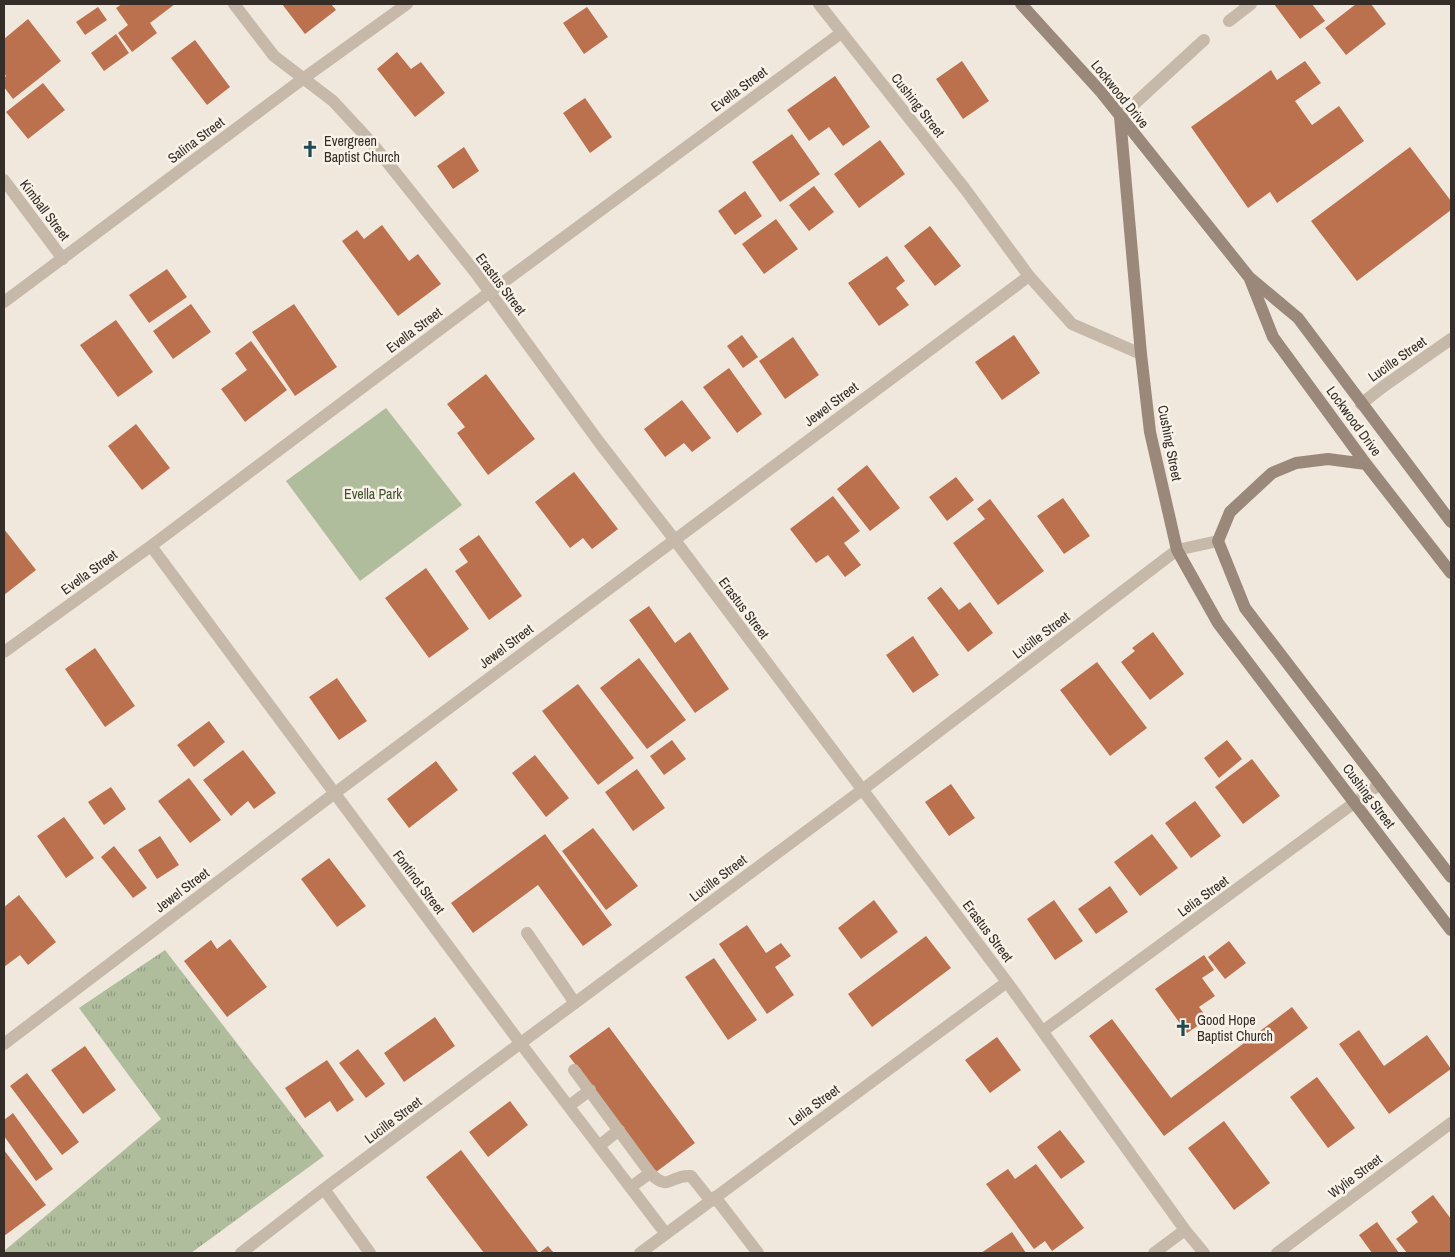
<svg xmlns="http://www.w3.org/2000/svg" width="1455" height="1257" font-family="'Archivo Narrow',sans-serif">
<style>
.grass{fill:url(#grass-tufts)}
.park{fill:#b0bd9d}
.building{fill:#bc714e}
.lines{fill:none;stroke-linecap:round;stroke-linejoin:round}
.service{stroke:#c7b9a9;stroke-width:12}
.minor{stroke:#c7b9a9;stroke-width:12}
.secondary{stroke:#9a897a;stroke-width:12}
.labels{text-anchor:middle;stroke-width:5;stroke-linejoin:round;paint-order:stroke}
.street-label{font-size:14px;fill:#342d28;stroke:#f8f2e8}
.poi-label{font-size:14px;fill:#342d28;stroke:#f8f2e8;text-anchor:start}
.park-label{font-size:14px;fill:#41512e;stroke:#f8f2e8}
</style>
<defs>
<pattern id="grass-tufts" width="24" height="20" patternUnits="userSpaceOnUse" patternTransform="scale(1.25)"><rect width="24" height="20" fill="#b0bd9d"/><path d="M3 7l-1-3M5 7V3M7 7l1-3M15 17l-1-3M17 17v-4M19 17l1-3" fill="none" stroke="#909a80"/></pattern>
</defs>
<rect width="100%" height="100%" fill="#f0e8dc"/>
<!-- grass -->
<path class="grass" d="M165 950 324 1156 191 1253H4V1251L161 1119 79 1008Z"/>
<!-- park -->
<path class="park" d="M386 408 462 505 360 581 286 481Z"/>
<!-- building -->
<path class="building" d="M122 4H175L150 23 157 33 132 52 118 33 128 25 116 8Z
M282 4H331L336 10 305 34Z
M1274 4H1312L1325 21 1300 39Z
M1356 4H1371L1386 24 1346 55 1325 28Z
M98 7 107 20 85 35 76 22Z
M587 7 608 37 584 54 563 23Z
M28 19 61 61 13 99 4 87V78L6 76 4 73V39Z
M116 34 129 53 104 71 91 53Z
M195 40 230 87 207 105 171 58Z
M397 52 411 69 421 62 445 93 415 117 377 69Z
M962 61 989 101 963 119 936 79Z
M1305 61 1321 83 1295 101 1312 125 1339 106 1364 141 1277 203 1270 192 1248 208 1191 127 1271 70 1277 80Z
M835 76 870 127 843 146 829 127 809 141 787 110Z
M43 83 65 110 28 139 6 112Z
M585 98 612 137 590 153 563 113Z
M792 134 820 174 780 202 752 162Z
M880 140 905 174 859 208 834 174Z
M464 147 479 171 453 189 437 166Z
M1410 147 1451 201V210L1357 281 1311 221Z
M814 186 834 212 809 231 789 205Z
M745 191 762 216 735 235 718 211Z
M776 219 798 249 764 274 742 244Z
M382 225 409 261 418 254 441 284 398 316 342 241 357 230 364 239Z
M930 226 961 266 935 286 904 246Z
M887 256 905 281 896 288 909 305 879 326 848 283Z
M167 269 187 297 149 323 129 295Z
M191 304 211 332 173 359 153 331Z
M294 304 337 367 295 396 252 332Z
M116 320 153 372 118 397 80 345Z
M742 335 758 357 743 368 727 346Z
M1014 335 1040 373 1002 400 975 362Z
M793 337 819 375 785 399 759 361Z
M251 341 287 390 245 422 221 389 247 370 235 353Z
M729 368 762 414 737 433 703 387Z
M486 374 535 439 488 475 457 433 465 427 447 404Z
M682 400 711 438 692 452 684 443 665 457 644 429Z
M136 424 170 468 142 490 108 446Z
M867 465 900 508 870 531 837 489Z
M574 472 618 529 592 549 583 538 570 548 535 502Z
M956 477 974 500 947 521 929 497Z
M833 496 860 531 844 543 861 565 845 577 828 555 816 563 790 529Z
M1063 498 1090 536 1064 554 1037 516Z
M990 499 1044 571 998 605 953 543 985 519 977 509Z
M4 529 36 570 4 595Z
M479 535 522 596 489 620 455 571 468 562 459 549Z
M426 568 469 629 429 658 385 598Z
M941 587 959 610 970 602 993 633 968 652 927 598Z
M649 606 675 643 690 632 729 689 695 713 629 620Z
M1153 632 1184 674 1150 700 1121 662 1135 651 1132 648Z
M913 636 939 675 913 693 886 655Z
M95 648 135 706 105 727 65 669Z
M639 658 686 720 647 749 600 688Z
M1097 662 1147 728 1110 756 1060 690Z
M337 678 367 721 339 740 309 697Z
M578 684 634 758 598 785 542 711Z
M209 721 225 742 194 767 177 745Z
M672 740 686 759 664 775 650 756Z
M1227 740 1242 759 1219 778 1204 758Z
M243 750 276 793 254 809 248 801 231 816 203 780Z
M535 755 569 798 546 817 512 773Z
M1252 759 1280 796 1243 824 1215 787Z
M436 761 458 790 409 828 387 799Z
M637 769 665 808 633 831 605 792Z
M189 778 221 820 190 843 158 801Z
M951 784 975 818 949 836 925 802Z
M111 787 126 809 104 825 88 802Z
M1195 801 1221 836 1191 858 1165 823Z
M64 817 94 858 66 878 37 836Z
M593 828 638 886 606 910 562 851Z
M545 834 612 925 583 946 538 885 473 933 451 903Z
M1152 834 1178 868 1140 896 1114 862Z
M160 836 179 865 157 879 138 850Z
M114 846 147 888 133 898 101 857Z
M329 858 366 906 337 927 301 879Z
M1110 886 1128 912 1096 934 1078 909Z
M19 895 56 942 28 965 20 955 4 967V907Z
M874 900 898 932 861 959 838 928Z
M1054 900 1083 941 1055 960 1027 919Z
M747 925 766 953 781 943 791 956 775 967 794 995 767 1014 719 944Z
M926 936 951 968 872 1027 848 994Z
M230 939 267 987 227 1017 184 961 211 940 217 949Z
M1229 941 1246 963 1225 979 1208 957Z
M1204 955 1214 970 1202 978 1215 996 1199 1007 1208 1019 1187 1033 1155 989Z
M714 958 757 1020 728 1040 685 977Z
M1292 1007 1308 1028 1164 1136 1089 1036 1112 1019 1171 1098Z
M435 1017 455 1046 404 1082 384 1053Z
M609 1027 695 1143 656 1172 569 1056Z
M1359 1030 1384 1066 1427 1035 1451 1069 1389 1114 1339 1044Z
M997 1037 1021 1070 990 1093 965 1060Z
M85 1046 116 1090 83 1114 51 1070Z
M358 1049 385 1084 366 1098 339 1063Z
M327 1060 354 1100 337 1112 330 1101 305 1118 285 1088Z
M27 1073 79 1142 62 1155 10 1086Z
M1317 1077 1355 1128 1328 1148 1290 1097Z
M510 1101 528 1125 488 1157 469 1132Z
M13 1113 53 1169 36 1181 4 1136V1120Z
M1224 1121 1270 1183 1234 1210 1188 1148Z
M1060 1130 1085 1162 1061 1179 1037 1147Z
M4 1150 46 1205 4 1236Z
M461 1150 539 1253 548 1246 554 1253H484L426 1177Z
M1036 1164 1084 1228 1052 1251 1045 1241 1034 1249 986 1184 1008 1169 1015 1179Z
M1433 1195 1451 1219V1253H1407L1396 1239 1418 1222 1411 1212Z
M1377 1222 1399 1253H1372L1359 1235Z
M1012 1232 1026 1253H981Z"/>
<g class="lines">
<!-- service -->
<path class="service" d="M1229 21 1251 4
M1120 117 1204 40
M527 933 575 1003
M574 1070 650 1173C670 1193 670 1174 691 1176L711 1201
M569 1106 590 1090
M599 1146 619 1130
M631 1187 650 1173"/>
<!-- minor -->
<path class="minor" d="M234 4 274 56 333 101 371 142 475 272 599 442 674 539 1007 982 1185 1230 1204 1253
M819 4 965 189 1029 276 1072 324 1141 354
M4 180 63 259
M4 302 304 78 407 4
M1361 404 1384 386 1451 339
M151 546 521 1044 666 1234
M4 652 151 546 490 292 841 33
M1043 1031 1380 784
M4 1044 335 793 1029 276
M324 1189 370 1253
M715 1197 758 1253
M241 1253 324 1189 862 790 1177 550 1218 541
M640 1253 1007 982
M1154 1253 1185 1230
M1277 1253 1451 1123"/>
<!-- secondary -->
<path class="secondary" d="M1021 4 1101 92 1249 277 1298 318 1451 522
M1120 117 1141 354 1150 432 1177 550 1218 623 1451 930
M1250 279 1273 337 1366 464 1451 573
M1366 464 1328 459 1296 463 1272 473 1230 512 1218 541 1245 608 1451 877"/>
</g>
<!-- icons -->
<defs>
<g id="church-bare" transform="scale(1.35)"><path d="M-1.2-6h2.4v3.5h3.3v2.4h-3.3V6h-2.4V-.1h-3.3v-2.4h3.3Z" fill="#214b52" stroke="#f8f2e8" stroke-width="2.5" paint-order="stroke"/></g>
</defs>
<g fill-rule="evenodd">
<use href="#church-bare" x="310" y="149"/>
<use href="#church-bare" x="1183" y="1028"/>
</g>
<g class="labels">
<!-- street labels -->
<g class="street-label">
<text transform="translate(739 89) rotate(-36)" y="5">Evella Street</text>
<text transform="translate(1120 94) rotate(51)" y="5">Lockwood Drive</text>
<text transform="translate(918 105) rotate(52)" y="5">Cushing Street</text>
<text transform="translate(196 140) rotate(-37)" y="5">Salina Street</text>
<text transform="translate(45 210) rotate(53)" y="5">Kimball Street</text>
<text transform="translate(501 284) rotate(53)" y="5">Erastus Street</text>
<text transform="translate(414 330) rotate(-37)" y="5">Evella Street</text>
<text transform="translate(1397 359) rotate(-35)" y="5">Lucille Street</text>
<text transform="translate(831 404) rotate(-37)" y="5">Jewel Street</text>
<text transform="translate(1354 421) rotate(54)" y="5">Lockwood Drive</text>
<text transform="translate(1170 443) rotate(79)" y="5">Cushing Street</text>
<text transform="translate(89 572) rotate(-36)" y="5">Evella Street</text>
<text transform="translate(744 608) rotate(53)" y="5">Erastus Street</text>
<text transform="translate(1041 635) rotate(-37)" y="5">Lucille Street</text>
<text transform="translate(506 646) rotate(-37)" y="5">Jewel Street</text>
<text transform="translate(1369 796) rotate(53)" y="5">Cushing Street</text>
<text transform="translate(718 878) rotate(-37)" y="5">Lucille Street</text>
<text transform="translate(419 882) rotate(53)" y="5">Fontinot Street</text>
<text transform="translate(182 890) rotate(-37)" y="5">Jewel Street</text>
<text transform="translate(1203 896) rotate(-36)" y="5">Lelia Street</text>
<text transform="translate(988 931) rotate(53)" y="5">Erastus Street</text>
<text transform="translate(814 1105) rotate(-36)" y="5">Lelia Street</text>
<text transform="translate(393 1120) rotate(-37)" y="5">Lucille Street</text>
<text transform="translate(1355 1176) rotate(-37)" y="5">Wylie Street</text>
</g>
<!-- poi labels -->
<g class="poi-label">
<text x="324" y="146">Evergreen<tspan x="324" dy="16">Baptist Church</tspan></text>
<text x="1197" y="1025">Good Hope<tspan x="1197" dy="16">Baptist Church</tspan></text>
</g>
<!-- park labels -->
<g class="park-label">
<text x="373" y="499">Evella Park</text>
</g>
</g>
<!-- border -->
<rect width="1455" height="1257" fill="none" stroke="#342d28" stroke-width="10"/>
</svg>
